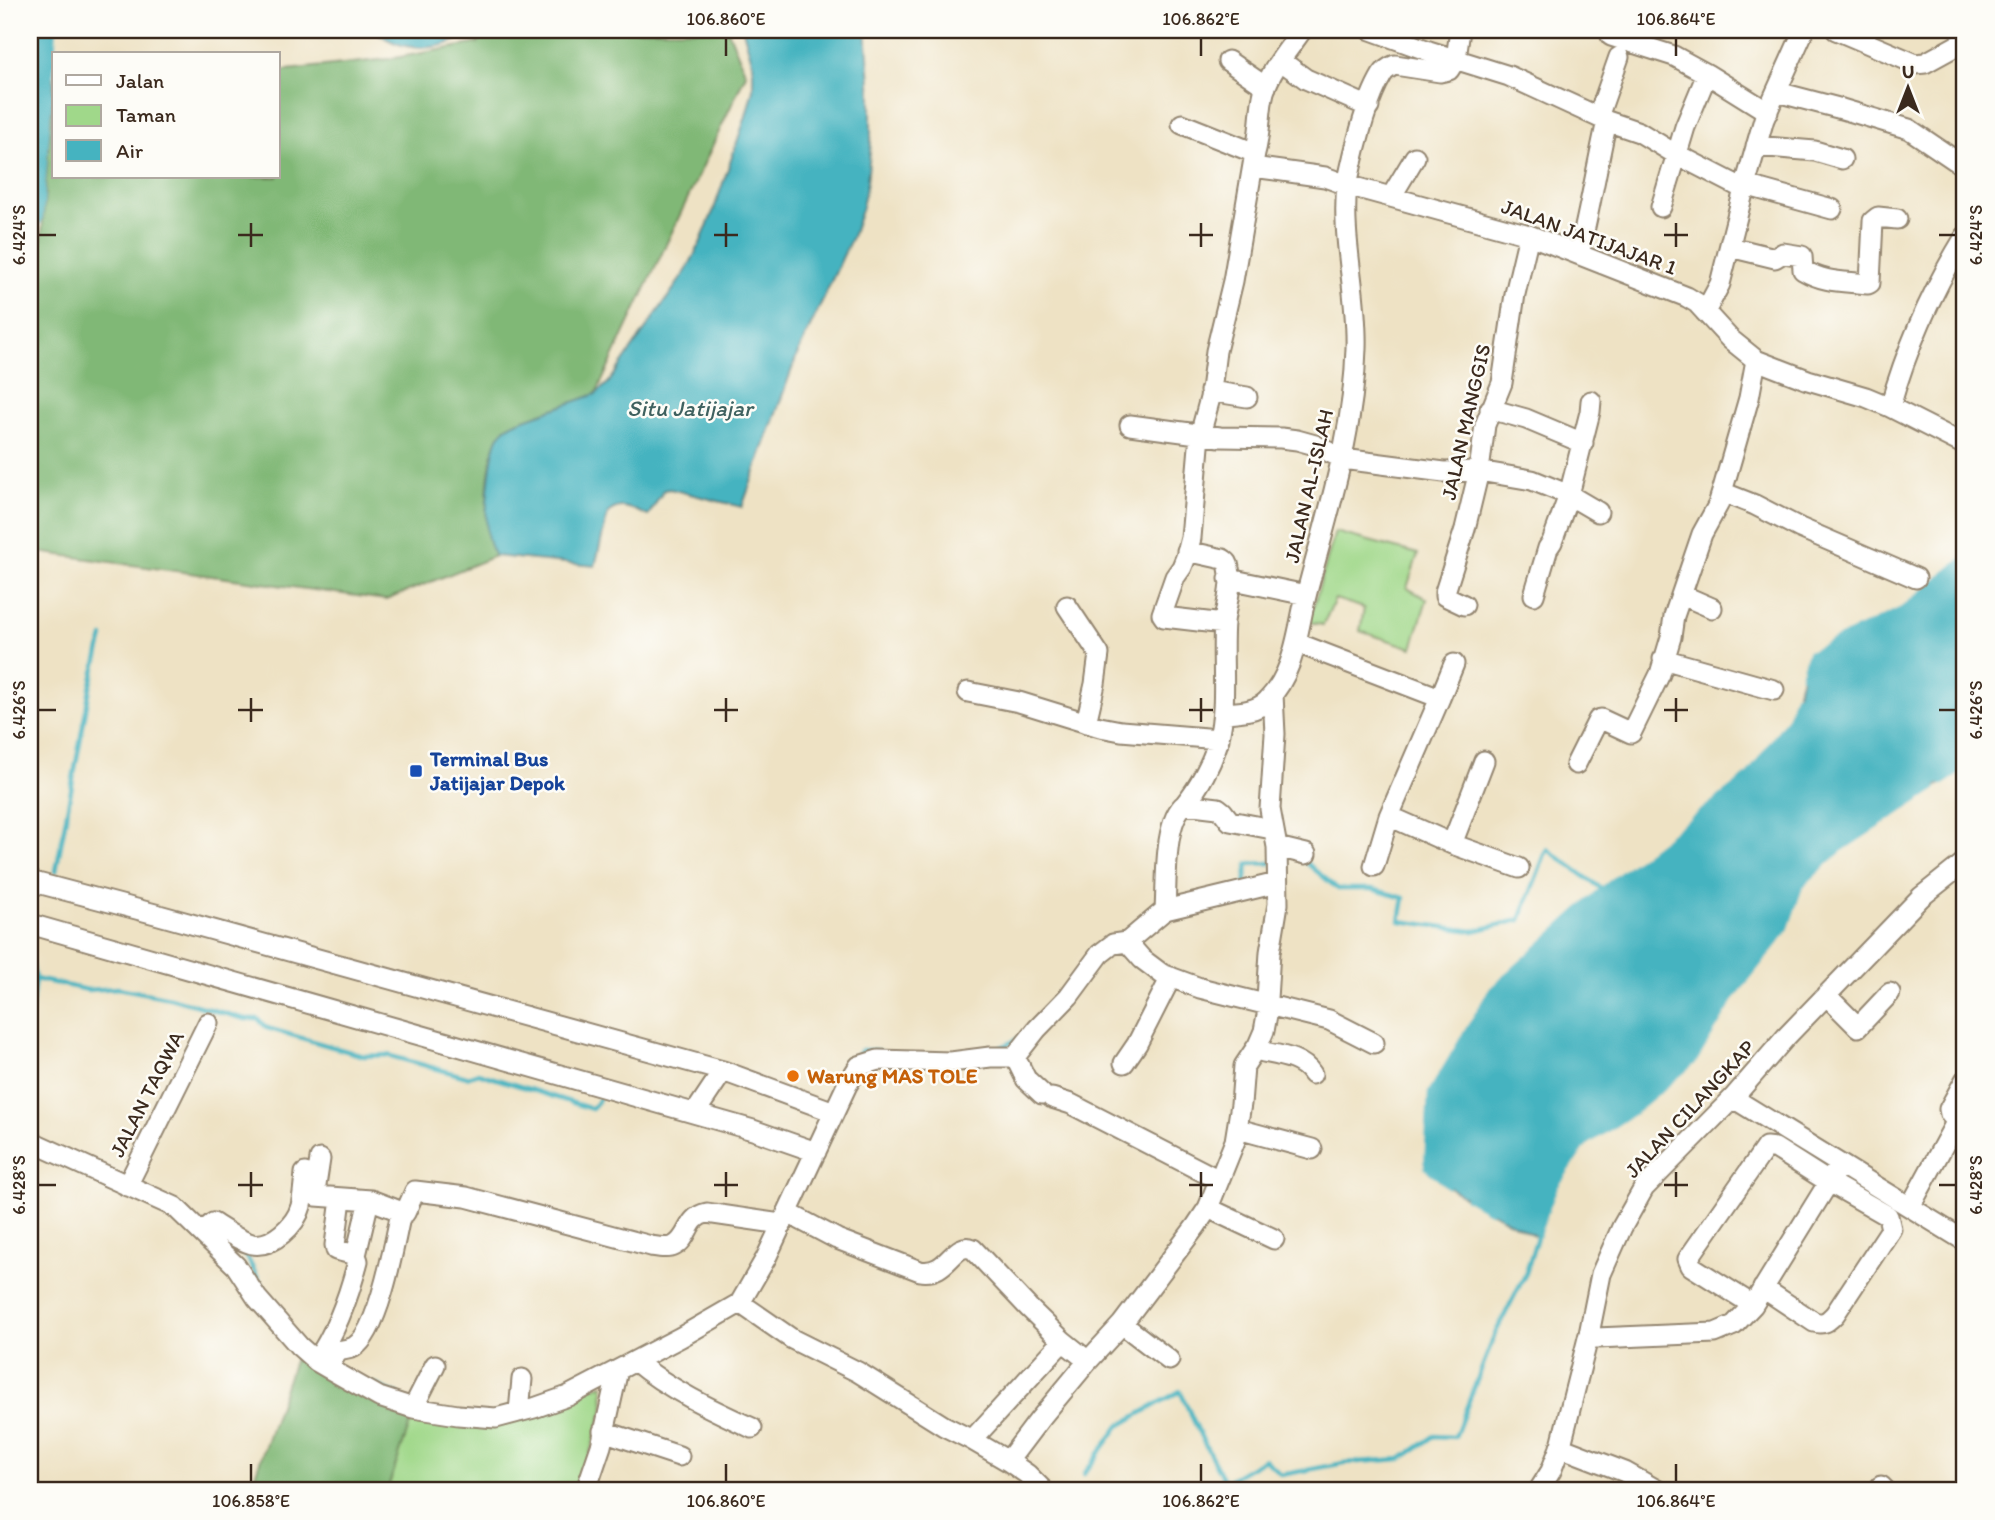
<svg xmlns="http://www.w3.org/2000/svg" width="1995" height="1520" font-family="Itim,sans-serif">
<style>
.green{fill:#a0d88a;stroke:#6e8154;stroke-width:2}
.forest{fill:#80b876;stroke:#5e714a;stroke-width:2}
.water{fill:#45b3c0;stroke:#406e6f;stroke-width:2}
.lines{fill:none;stroke-linecap:round;stroke-linejoin:round}
.stream{stroke:#45b3c0;stroke-width:4.5}
.river{stroke:#45b3c0;stroke-width:26}
.minor-casing{stroke:#948671;stroke-width:23}
.minor{stroke:#fff;stroke-width:19}
.ticks{fill:none;stroke:#3b2a1e;stroke-width:2.5}
.transit-dot{fill:#1a4fb4;stroke:#fdfcf7;stroke-width:2.5}
.food-dot{fill:#e8710a;stroke:#fdfcf7;stroke-width:2.5}
.labels{text-anchor:middle;stroke-width:5;stroke-linejoin:round;paint-order:stroke}
.street-label{font-size:21px;fill:#3b2a1e;stroke:#fdfcf7}
.transit-label{font-size:21px;font-weight:bold;fill:#164399;stroke:#fdfcf7;text-anchor:start}
.food-label{font-size:21px;font-weight:bold;fill:#c56008;stroke:#fdfcf7;text-anchor:start}
.water-label{font-size:23px;font-style:italic;fill:#3f615f;stroke:#fdfcf7}
.neatline{fill:none;stroke:#3b2a1e;stroke-width:2.5}
.ticks-label{font-size:18px;text-anchor:middle;fill:#3b2a1e}
</style>
<rect width="100%" height="100%" fill="#fdfcf7"/>
<filter id="ink" filterUnits="userSpaceOnUse"><feTurbulence type="fractalNoise" baseFrequency=".0143" numOctaves="2"/><feDisplacementMap in="SourceGraphic" scale="14" xChannelSelector="R" yChannelSelector="G"/><feConvolveMatrix kernelMatrix="1 2 1 2 8 2 1 2 1" color-interpolation-filters="sRGB"/></filter>
<filter id="wash" filterUnits="userSpaceOnUse"><feTurbulence type="fractalNoise" baseFrequency=".00686" numOctaves="4" result="noise"/><feDisplacementMap in="SourceGraphic" scale="28" xChannelSelector="R" yChannelSelector="G"/><feGaussianBlur stdDeviation="1.57" result="paint"/><feColorMatrix in="noise" values="0 0 0 0 0 0 0 0 0 0 0 0 0 0 0 0 0 1.4 0 .05"/><feComposite in="paint" operator="in"/></filter>
<g filter="url(#wash)">
<rect width="100%" height="100%" fill="#eee2c4"/>
<!-- green -->
<path class="green" d="M1335 532 1418 554 1407 588 1427 599 1412 648 1360 631 1364 608 1335 599 1323 625 1309 622Z
M603 1384 604 1409 578 1490H387L414 1412 474 1422Z"/>
<!-- forest -->
<path class="forest" d="M484 30H728L746 74 596 394 519 421C509 426 499 433 496 443 487 468 481 534 495 556L386 600 30 551V391L54 76V177H278V71L389 59 478 43Z
M297 1352 414 1412 387 1490H250Z"/>
<!-- water -->
<path class="water" d="M375 30H473C445 52 402 55 375 30Z
M743 30H866L871 96V142L867 182 862 207 852 237 797 355 742 507 670 489 664 490 648 516C634 510 621 501 608 513L595 566 495 556C490 548 487 540 487 531 485 513 490 446 501 433 505 427 512 424 519 421L596 394 609 382 686 271 699 246 713 212 746 116 753 89V65Z
M1965 558V768L1840 850 1801 885 1786 930 1734 996 1694 1062 1634 1112 1585 1144 1555 1188 1537 1237 1453 1190 1426 1167 1430 1093 1491 990 1602 889 1748 776 1790 717 1809 653 1902 609Z"/>
<g class="lines">
<!-- stream -->
<path class="stream" d="M1802 676 1809 653 1902 609 1965 558
M1942 783 1965 768
M1303 860 1338 889H1372L1404 898 1400 921 1473 931 1520 920 1547 849 1602 889
M56 871 90 688 103 637
M1245 884 1248 864 1271 863
M30 954 35 979 30 1018
M35 979 88 990 118 988 170 998 245 1019H258L267 1028 364 1056 387 1055 467 1077 478 1073 592 1109 599 1099
M998 1049 1018 1039
M854 1060 862 1050 879 1051
M1448 1186 1426 1167 1430 1093 1491 990 1602 889 1748 776 1790 717 1796 695
M1467 1198 1490 1211
M236 1247 247 1257 268 1298
M373 1384 397 1394
M1084 1474 1119 1426 1180 1391 1203 1441 1225 1482 1265 1459 1281 1475 1344 1463 1401 1459 1434 1436 1455 1437 1495 1334 1526 1273 1537 1237 1555 1188 1585 1144 1634 1112 1694 1062 1734 996 1786 930 1801 886 1840 850 1935 788"/>
<!-- river -->
<path class="river" d="M30 216 44 30"/>
</g>
</g>
<g filter="url(#ink)">
<g class="lines">
<!-- minor casing -->
<g class="minor-casing">
<path id="minor" d="M1371 30 1429 51 1509 76 1607 121 1639 132 1672 152 1744 189
M1460 30 1456 59 1449 70 1440 72 1395 65C1390 67 1385 70 1382 75 1365 103 1354 152 1347 185L1529 235 1687 297 1697 303 1730 339 1756 360 1808 380 1866 397 1890 407 1965 445
M1836 30 1916 64 1925 63 1965 41
M1611 36 1674 56 1707 74 1768 112
M1228 61 1266 87
M1281 61 1306 79 1369 107
M1777 92 1842 109 1909 129 1965 167
M1598 117 1619 57
M1182 124 1255 153
M1756 146 1815 151 1842 159
M1745 185 1832 209
M1391 197 1415 157
M1661 207 1685 127 1707 74
M1730 247 1775 258 1783 253 1802 256 1803 270C1825 283 1844 281 1868 284L1870 283 1873 221 1878 217 1897 219
M1579 253C1590 209 1597 165 1607 121
M1705 312 1720 284 1744 189 1764 119 1804 30
M1210 391 1247 397
M1890 407C1907 347 1933 289 1965 237
M1490 409 1526 419 1583 443
M1130 425 1220 437 1281 438 1297 440 1315 445 1343 459 1444 472 1479 471 1532 480 1569 495 1598 512
M1722 492 1755 505 1800 528 1916 578
M1229 579 1306 595
M1534 595 1548 548 1552 542 1569 495 1590 412 1591 401
M1682 595 1712 608
M1464 605 1445 596V592L1465 529 1479 471 1485 425 1502 383 1515 294 1529 235
M1067 606 1099 654 1095 684 1086 723
M1224 624 1164 617 1162 614 1175 577 1182 567 1186 557 1191 538 1200 435 1210 398 1216 351 1233 281 1255 153C1261 133 1259 111 1264 92 1271 69 1289 49 1302 30
M1297 643 1440 698 1389 816 1452 844 1519 868
M1663 659 1774 690
M968 692 1019 702 1100 727 1121 731 1219 739
M1440 698 1454 664
M1223 713C1238 712 1256 712 1267 701 1296 671 1297 630 1307 592 1328 512 1354 433 1356 348 1358 294 1341 239 1347 185L1325 177 1253 167
M1576 764 1598 720 1601 719 1631 733 1660 674 1671 637 1674 616 1702 534 1718 505 1722 492 1749 398 1756 360
M1185 804C1199 787 1212 763 1218 742 1228 704 1221 661 1224 622 1226 605 1233 584 1229 568 1228 562 1227 562 1223 559L1187 551
M1452 844 1484 761
M1277 847 1306 854
M1374 866 1389 816
M30 881 159 915 723 1071 834 1112
M1165 910C1167 883 1163 821 1185 804L1218 808 1223 812 1230 821 1272 829
M30 924 753 1130 816 1152
M1127 942 1142 959 1162 974 1200 988 1329 1020 1374 1043
M1826 995 1858 1027 1890 993
M1255 1050C1274 1055 1301 1056 1312 1074
M1015 1057 1026 1079 1042 1094
M1124 1063 1137 1044 1171 977
M1052 1098 1071 1104 1219 1180
M1733 1098 1965 1241
M695 1113 723 1071
M1957 1122 1950 1114 1949 1109 1965 1080
M1238 1129 1312 1149
M30 1141 175 1207 236 1266 257 1298 299 1346 316 1361 328 1368 379 1397 413 1408 458 1415 496 1418 534 1408 568 1396 681 1337 740 1303 766 1258 847 1085 859 1066 878 1060 951 1062 990 1057H1015L1037 1029 1069 996 1100 954 1113 944 1127 942 1165 910 1277 883
M320 1159 315 1192 316 1196 371 1200 405 1213 415 1191 466 1197 651 1246C658 1247 668 1249 674 1246 690 1238 686 1217 707 1213L781 1224
M127 1186 208 1023
M1910 1207 1954 1126 1957 1122 1965 1120
M1208 1208 1274 1239
M788 1213 837 1239 920 1271C949 1276 953 1240 973 1249L1029 1308 1063 1341 1088 1361
M202 1232 213 1223C226 1231 237 1240 252 1244 272 1248 296 1225 301 1206 303 1196 304 1184 305 1173
M356 1255 369 1200
M740 1303 792 1339 858 1372 944 1426 972 1440 1008 1461 1027 1474 1043 1490
M1753 1305 1691 1266 1688 1259 1766 1147 1775 1148 1827 1181 1888 1216 1891 1229 1835 1314C1828 1321 1825 1325 1814 1322L1763 1288
M1122 1324 1169 1360
M1589 1334 1596 1338 1715 1333 1734 1325 1753 1305 1840 1164
M316 1361C337 1331 349 1296 358 1261L356 1255 336 1250 335 1245 341 1199
M635 1361C668 1389 713 1410 752 1428
M328 1368 338 1351C343 1350 350 1349 354 1347 379 1332 395 1241 401 1212
M413 1408 435 1365
M519 1412 522 1379
M603 1431 679 1456
M972 1440 1063 1341
M1560 1447 1625 1472 1657 1490
M1008 1461 1039 1420 1088 1361 1122 1324 1196 1226 1208 1208 1235 1141 1241 1104 1244 1066 1258 1045 1264 1031 1267 1015V999L1270 952 1278 904 1277 847 1270 809 1275 734 1273 694
M1881 1486 1885 1490
M586 1490 601 1446 618 1370
M1539 1490 1551 1471 1561 1445 1589 1334 1601 1274 1622 1227 1644 1188 1733 1098 1786 1037 1921 897 1965 862"/>
</g>
<!-- minor -->
<use href="#minor" class="minor"/>
</g>
</g>
<!-- ticks -->
<path class="ticks" d="M726 38V56M1201 38V56M1676 38V56M251 223V247M726 223V247M1201 223V247M1676 223V247M38 235H56M238 235H263M714 235H738M1189 235H1213M1664 235H1688M1939 235H1956M251 698V722M726 698V722M1201 698V722M1676 698V722M38 710H56M238 710H263M714 710H738M1189 710H1213M1664 710H1688M1939 710H1956M251 1172V1197M726 1172V1197M1201 1172V1197M1676 1172V1197M38 1185H56M238 1185H263M714 1185H738M1189 1185H1213M1664 1185H1688M1939 1185H1956M251 1464V1482M726 1464V1482M1201 1464V1482M1676 1464V1482"/>
<!-- markers -->
<rect class="transit-dot" x="409" y="764" width="14" height="14" rx="3.5"/>
<circle class="food-dot" cx="793" cy="1076" r="7"/>
<g class="labels">
<!-- street labels -->
<g class="street-label">
<text transform="translate(1589 237) rotate(20)" y="7">JALAN JATIJAJAR 1</text>
<text transform="translate(1466 422) rotate(-77)" y="7">JALAN MANGGIS</text>
<text transform="translate(1309 486) rotate(-77)" y="7">JALAN AL-ISLAH</text>
<text transform="translate(147 1094) rotate(-63)" y="7">JALAN TAQWA</text>
<text transform="translate(1690 1109) rotate(-47)" y="7">JALAN CILANGKAP</text>
</g>
<!-- transit labels -->
<g class="transit-label">
<text x="430" y="766">Terminal Bus<tspan x="430" dy="24">Jatijajar Depok</tspan></text>
</g>
<!-- food labels -->
<g class="food-label">
<text x="807" y="1083">Warung MAS TOLE</text>
</g>
<!-- water labels -->
<g class="water-label">
<text x="690" y="416">Situ Jatijajar</text>
</g>
</g>
<!-- margin -->
<rect width="1995" height="1520" fill="none" stroke="#fdfcf7" stroke-width="77"/>
<!-- legend -->
<rect x="52" y="52" width="228" height="126" fill="#fdfcf7" stroke="#afa8a0" stroke-width="2"/>
<rect x="66" y="75" width="35" height="10" fill="#ffffff" stroke="#afa8a0" stroke-width="2"/>
<text x="116" y="88" font-size="21" fill="#3b2a1e">Jalan</text>
<rect x="66" y="105" width="35" height="21" fill="#a0d88a" stroke="#afa8a0" stroke-width="2"/>
<text x="116" y="122" font-size="21" fill="#3b2a1e">Taman</text>
<rect x="66" y="140" width="35" height="21" fill="#45b3c0" stroke="#afa8a0" stroke-width="2"/>
<text x="116" y="158" font-size="21" fill="#3b2a1e">Air</text>
<!-- north arrow -->
<g transform="translate(1908 88)" stroke="#fdfcf7" stroke-width="5" paint-order="stroke">
<path d="M0-5L12 26L0 18L-12 26Z" fill="#3b2a1e"/>
<text y="-10" font-size="19" font-weight="bold" text-anchor="middle" fill="#3b2a1e">U</text>
</g>
<rect x="38" y="38" width="1918" height="1444" class="neatline"/>
<g class="ticks-label">
<text x="726" y="25">106.860°E</text>
<text x="1201" y="25">106.862°E</text>
<text x="1676" y="25">106.864°E</text>
<text transform="translate(19 235) rotate(-90)" y="6">6.424°S</text>
<text transform="translate(1976 235) rotate(-90)" y="6">6.424°S</text>
<text transform="translate(19 710) rotate(-90)" y="6">6.426°S</text>
<text transform="translate(1976 710) rotate(-90)" y="6">6.426°S</text>
<text transform="translate(19 1185) rotate(-90)" y="6">6.428°S</text>
<text transform="translate(1976 1185) rotate(-90)" y="6">6.428°S</text>
<text x="251" y="1507">106.858°E</text>
<text x="726" y="1507">106.860°E</text>
<text x="1201" y="1507">106.862°E</text>
<text x="1676" y="1507">106.864°E</text>
</g>
</svg>
